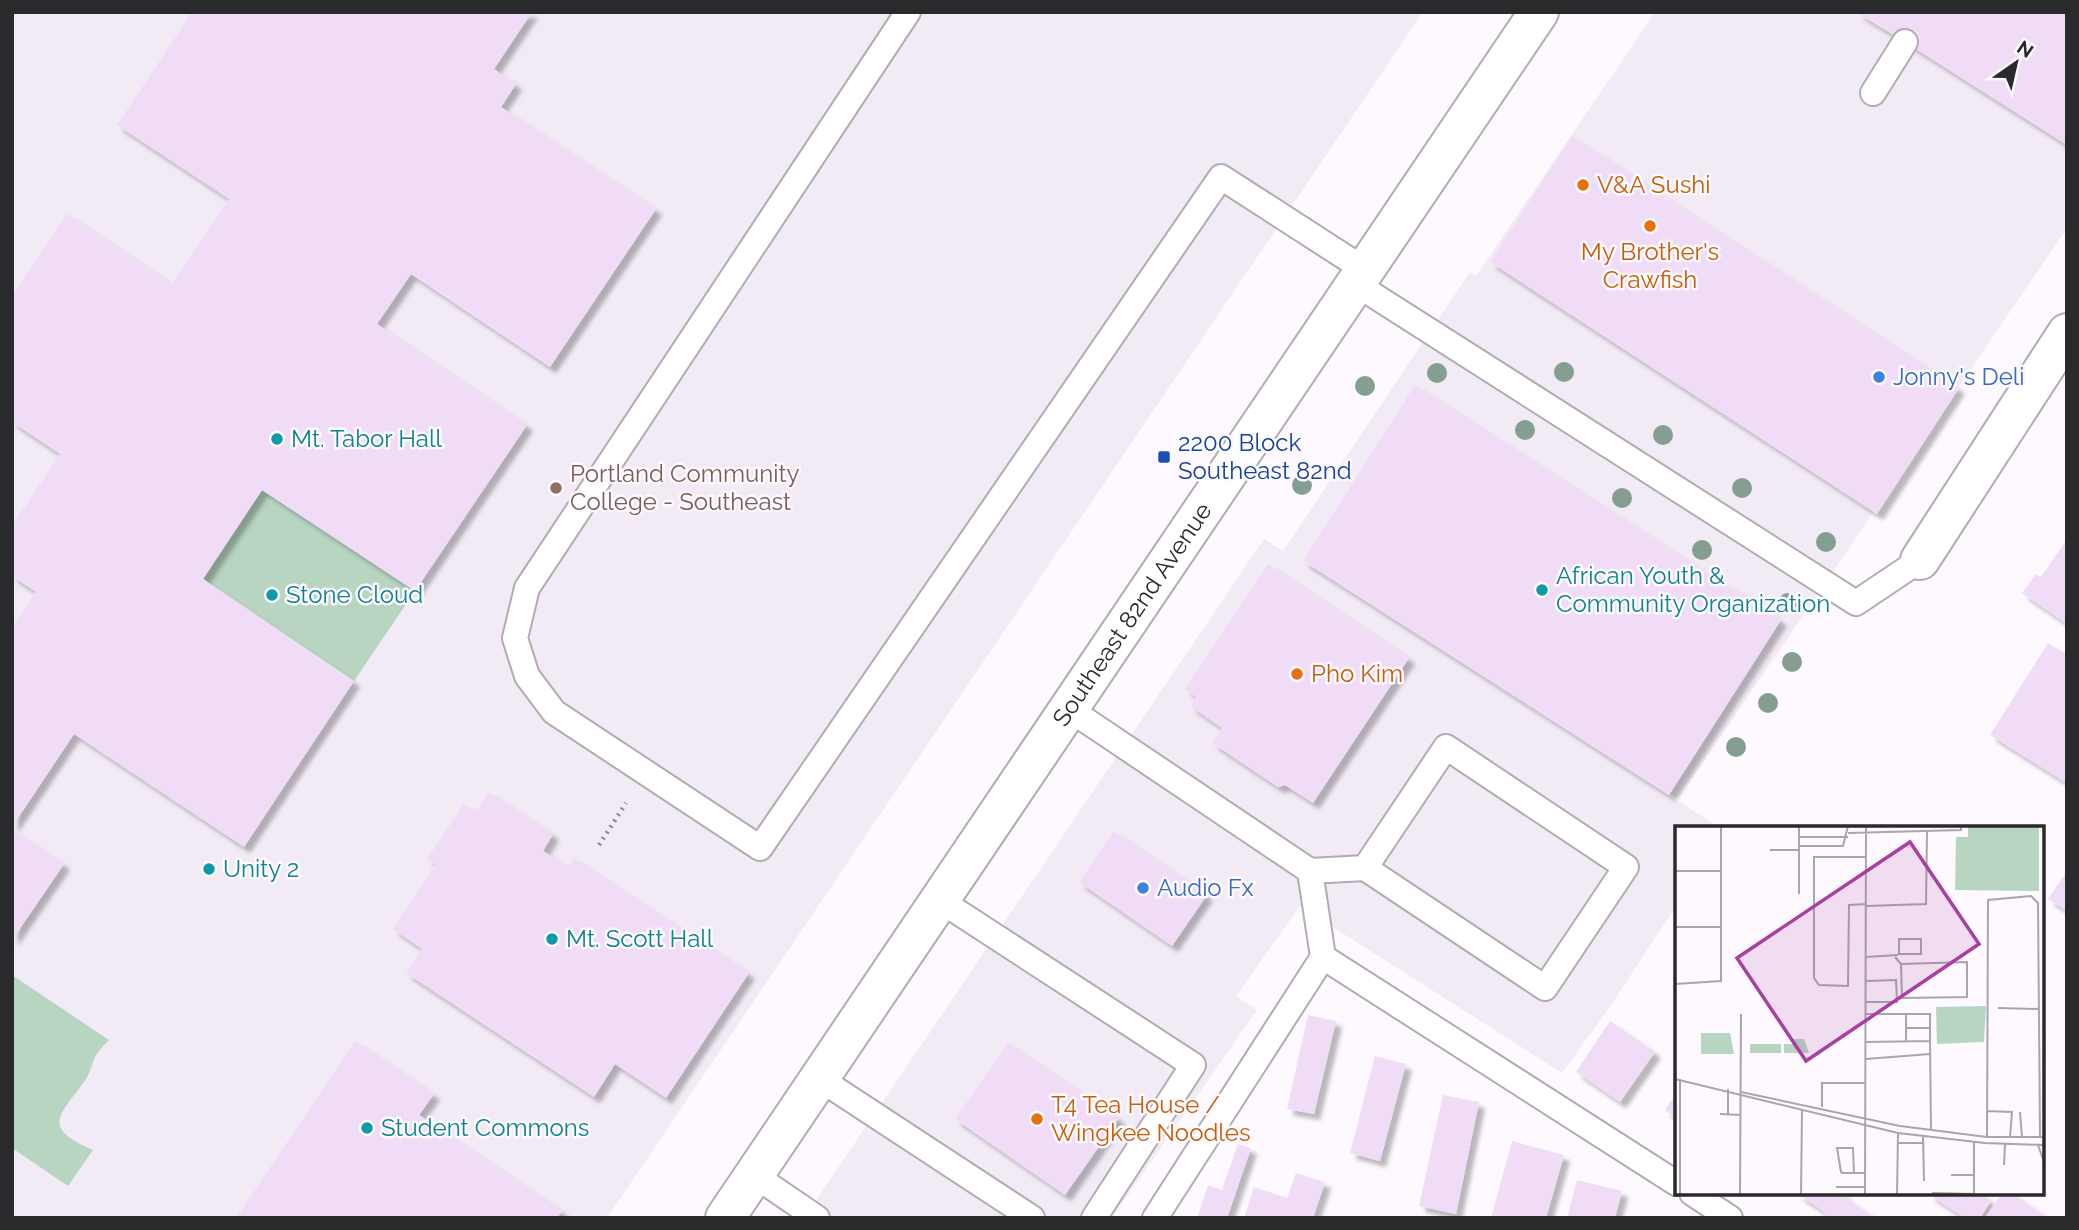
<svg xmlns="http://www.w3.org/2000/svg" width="2079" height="1230" font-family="Raleway,sans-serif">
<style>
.built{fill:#f2eaf4}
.green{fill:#b7d5c1}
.building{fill:#f1dcf8;filter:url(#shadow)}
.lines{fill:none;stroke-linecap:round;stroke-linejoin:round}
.service-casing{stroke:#b0adb1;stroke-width:28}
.minor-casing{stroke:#b0adb1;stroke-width:42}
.primary-casing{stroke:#b0adb1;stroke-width:42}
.path{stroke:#8d8b8e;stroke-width:4.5;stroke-dasharray:2 5;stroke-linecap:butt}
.service{stroke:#fff;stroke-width:24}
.minor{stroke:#fff;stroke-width:38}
.primary{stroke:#fff;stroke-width:38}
.tree{fill:#849e91}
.food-dot{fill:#e8710a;stroke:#fdf9fe;stroke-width:2.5}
.shop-dot{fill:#3f7fe0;stroke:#fdf9fe;stroke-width:2.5}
.culture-dot{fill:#0f9aa8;stroke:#fdf9fe;stroke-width:2.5}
.transit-dot{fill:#1a4fb4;stroke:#fdf9fe;stroke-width:2.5}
.education-dot{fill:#8d6e63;stroke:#fdf9fe;stroke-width:2.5}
.labels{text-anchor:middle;stroke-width:5;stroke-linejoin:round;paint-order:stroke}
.food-label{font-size:24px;fill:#c56008;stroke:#fdf9fe;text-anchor:start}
.shop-label{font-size:24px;fill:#366cbe;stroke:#fdf9fe;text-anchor:start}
.culture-label{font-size:24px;fill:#0d838f;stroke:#fdf9fe;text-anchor:start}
.transit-label{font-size:24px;fill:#164399;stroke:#fdf9fe;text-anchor:start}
.education-label{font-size:24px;fill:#785e54;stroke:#fdf9fe;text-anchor:start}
.street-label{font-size:24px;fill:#2a292b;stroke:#fdf9fe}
.inset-road{fill:none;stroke:#a9a6aa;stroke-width:2}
.view{fill:#a840a2;fill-opacity:0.15;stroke:#a840a2;stroke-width:3.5}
.inset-edge{fill:none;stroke:#2a292b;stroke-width:3.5}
</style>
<defs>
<filter id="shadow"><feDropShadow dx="6" dy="6" stdDeviation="2" flood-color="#0004"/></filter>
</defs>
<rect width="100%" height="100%" fill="#fdf9fe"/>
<!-- built -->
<path class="built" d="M12 12H1423L607 1218H12Z
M1655 12H2067V228L1678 799 1524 703 1719 827 1676 828V906L1607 1011 1562 1073 1300 906 1236 996 1257 1010 1112 1218H804L1264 539 1283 551 1470 272 1476 276Z"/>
<!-- green -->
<path class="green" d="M262 490 415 591 354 681 203 579Z
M12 975 109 1040C104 1045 98 1051 95 1057 91 1066 90 1074 84 1082 58 1117 42 1128 93 1150L68 1186 12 1148Z"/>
<!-- building -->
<path class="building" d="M192 12H532L494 69 516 84 501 107 656 209 550 367 411 274 377 324 527 425 415 591 262 490 203 579 354 681 244 847 74 734 12 827V627L36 592 12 576V526L60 454 12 422V296L67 214 172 284 229 199 117 125Z
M1856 12H2067V145L1905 42Z
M1572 136 1959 388 1877 514 1490 262Z
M1415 385 1781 620 1669 795 1303 561Z
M2067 539V624L2022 593 2036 574 2041 577Z
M1268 564 1409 658 1313 803 1285 785 1278 787 1212 743 1222 728 1190 706 1196 697 1185 689Z
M2048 643 2067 655 2065 782 1990 735Z
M489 792 553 834 543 851 568 867 574 858 749 973 666 1098 615 1064 594 1097 406 973 422 949 393 929 436 864 427 859 464 804 476 811Z
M12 829 64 864 12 940Z
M1114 831 1207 895 1172 946 1079 882Z
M2067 871V911L2048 899Z
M1308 1015 1336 1021 1314 1114 1287 1109Z
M1610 1021 1655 1052 1620 1102 1576 1072Z
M355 1041 434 1094 419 1115 562 1211 557 1218H236Z
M1008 1043 1119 1118 1065 1195 955 1119Z
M1375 1056 1406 1064 1380 1161 1350 1153Z
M1676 1093V1118L1665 1110Z
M1443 1095 1479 1102 1456 1214 1419 1206Z
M1512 1141 1564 1155 1546 1218H1491Z
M1238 1144 1251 1148 1227 1218H1197L1208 1185 1222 1190Z
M1296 1173 1325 1182 1313 1218H1244L1254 1187 1287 1198Z
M1577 1180 1622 1191 1615 1218H1567Z
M1796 1193H1845L1843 1196 1876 1218H1823L1826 1213Z
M1927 1193H1980L1991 1201 1980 1218H1965Z
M2002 1193H2012L2048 1218H1985Z"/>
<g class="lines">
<!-- service casing -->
<g class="service-casing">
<path id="service" d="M908 12 527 588 515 638 527 676 554 712 760 848 1221 177 1365 270
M1873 93 1905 42
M1356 284 1856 603 1920 560
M1069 709 1310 871 1365 868
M1446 747 1626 867 1545 988 1365 868Z
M941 901 1193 1065 1094 1218
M1323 957 1676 1183
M820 1079 1032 1218
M754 1175 817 1218
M1692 1193 1730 1218
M1155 1218 1323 957 1310 871"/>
</g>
<!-- minor casing -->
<g class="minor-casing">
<path id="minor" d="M1920 560 2067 333"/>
</g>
<!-- primary casing -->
<g class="primary-casing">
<g id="primary">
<path id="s1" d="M725 1218 1539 12"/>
</g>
</g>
<!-- path -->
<path class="path" d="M599 845 626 803"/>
<!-- service -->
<use href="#service" class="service"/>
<!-- minor -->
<use href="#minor" class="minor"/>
<!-- primary -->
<use href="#primary" class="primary"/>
</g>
<!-- trees -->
<g class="tree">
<circle cx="1564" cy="372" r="10"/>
<circle cx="1437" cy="373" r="10"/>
<circle cx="1365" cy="386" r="10"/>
<circle cx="1525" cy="430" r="10"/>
<circle cx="1663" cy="435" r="10"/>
<circle cx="1302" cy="485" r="10"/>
<circle cx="1742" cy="488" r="10"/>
<circle cx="1622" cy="498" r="10"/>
<circle cx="1826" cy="542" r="10"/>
<circle cx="1702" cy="550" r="10"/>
<circle cx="1788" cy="603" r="10"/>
<circle cx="1792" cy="662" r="10"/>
<circle cx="1768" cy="703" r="10"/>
<circle cx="1736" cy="747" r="10"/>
</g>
<!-- markers -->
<g class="food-dot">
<circle cx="1583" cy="185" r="7"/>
<circle cx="1650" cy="226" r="7"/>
<circle cx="1297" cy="674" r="7"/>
<circle cx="1037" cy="1119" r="7"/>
</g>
<g class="shop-dot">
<circle cx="1879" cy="377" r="7"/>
<circle cx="1143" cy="888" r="7"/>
</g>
<g class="culture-dot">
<circle cx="277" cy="439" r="7"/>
<circle cx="1542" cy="590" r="7"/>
<circle cx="272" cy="595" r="7"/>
<circle cx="209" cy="869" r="7"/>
<circle cx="552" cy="939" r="7"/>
<circle cx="367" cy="1128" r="7"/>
</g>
<rect class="transit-dot" x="1157" y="450" width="14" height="14" rx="3.5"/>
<circle class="education-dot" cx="556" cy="488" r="7"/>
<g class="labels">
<!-- food labels -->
<g class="food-label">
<text x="1597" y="193">V&amp;A Sushi</text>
<text x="1650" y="260" text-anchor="middle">My Brother's<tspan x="1650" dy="28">Crawfish</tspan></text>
<text x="1311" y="682">Pho Kim</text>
<text x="1051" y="1113">T4 Tea House /<tspan x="1051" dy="28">Wingkee Noodles</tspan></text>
</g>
<!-- shop labels -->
<g class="shop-label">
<text x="1893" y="385">Jonny's Deli</text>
<text x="1157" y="896">Audio Fx</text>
</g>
<!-- culture labels -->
<g class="culture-label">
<text x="291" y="447">Mt. Tabor Hall</text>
<text x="1556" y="584">African Youth &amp;<tspan x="1556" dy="28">Community Organization</tspan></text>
<text x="286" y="603">Stone Cloud</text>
<text x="223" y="877">Unity 2</text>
<text x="566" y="947">Mt. Scott Hall</text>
<text x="381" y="1136">Student Commons</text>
</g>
<!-- transit labels -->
<g class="transit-label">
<text x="1178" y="451">2200 Block<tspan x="1178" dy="28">Southeast 82nd</tspan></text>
</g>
<!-- education labels -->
<g class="education-label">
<text x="570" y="482">Portland Community<tspan x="570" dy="28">College - Southeast</tspan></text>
</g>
<!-- street labels -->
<g class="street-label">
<text dy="8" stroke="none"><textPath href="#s1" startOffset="728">Southeast 82nd Avenue</textPath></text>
</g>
</g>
<!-- overview -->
<g transform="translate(1675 826)">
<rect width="369" height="369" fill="#fdf9fe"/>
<path d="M293 0H364V65L280 64 281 11H293ZM311 180 309 216 262 218 261 181ZM26 207H55L59 228H26ZM118 213H129L134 227H109V218H117ZM75 218H106V227H75Z" fill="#b7d5c1"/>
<path class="inset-road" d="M124 0V68M173 7 286 4V0M124 11H173M124 20H168L173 0M95 24H124M191 31H139V152L144 159 173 160 174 79 191 78M0 45H45M191 80 251 78 252 6M0 101H46M224 113H246V128H224ZM191 131 223 129M220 131 226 138 227 172 292 171V136L226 138M191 155 221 154 222 176H191M0 158 46 155V0M323 182 364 183M191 188H255V215M231 202H255M231 215V188M191 216 255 215 256 304M191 233 255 228M0 253 223 307 310 317 370 319M66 266 225 300 312 311H370M147 281V257H191M312 285 337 286 335 312M345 286 347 311M45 288 66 289M53 288V263M248 311 249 355M312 311 313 74 356 70 363 77 365 311M223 317H248M363 319 370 339M329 339 330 318M179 347 178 322H162L166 346 168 347H190M276 349H299M161 361H190M257 367 299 368M5 369V253M65 369 66 188M126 369 127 284M190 369 191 0M222 369 223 307M299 369V316"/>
<path class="view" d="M235 16 304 118 131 235 62 132Z"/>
<rect width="369" height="369" class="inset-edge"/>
</g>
<!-- border -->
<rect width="2079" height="1230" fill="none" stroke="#2a292b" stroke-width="28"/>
<!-- north arrow -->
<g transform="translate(2016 63) rotate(34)" stroke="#fdf9fe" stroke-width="5" paint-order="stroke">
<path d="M0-5L12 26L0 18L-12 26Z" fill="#2a292b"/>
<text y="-10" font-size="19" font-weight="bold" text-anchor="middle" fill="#2a292b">N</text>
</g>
</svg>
